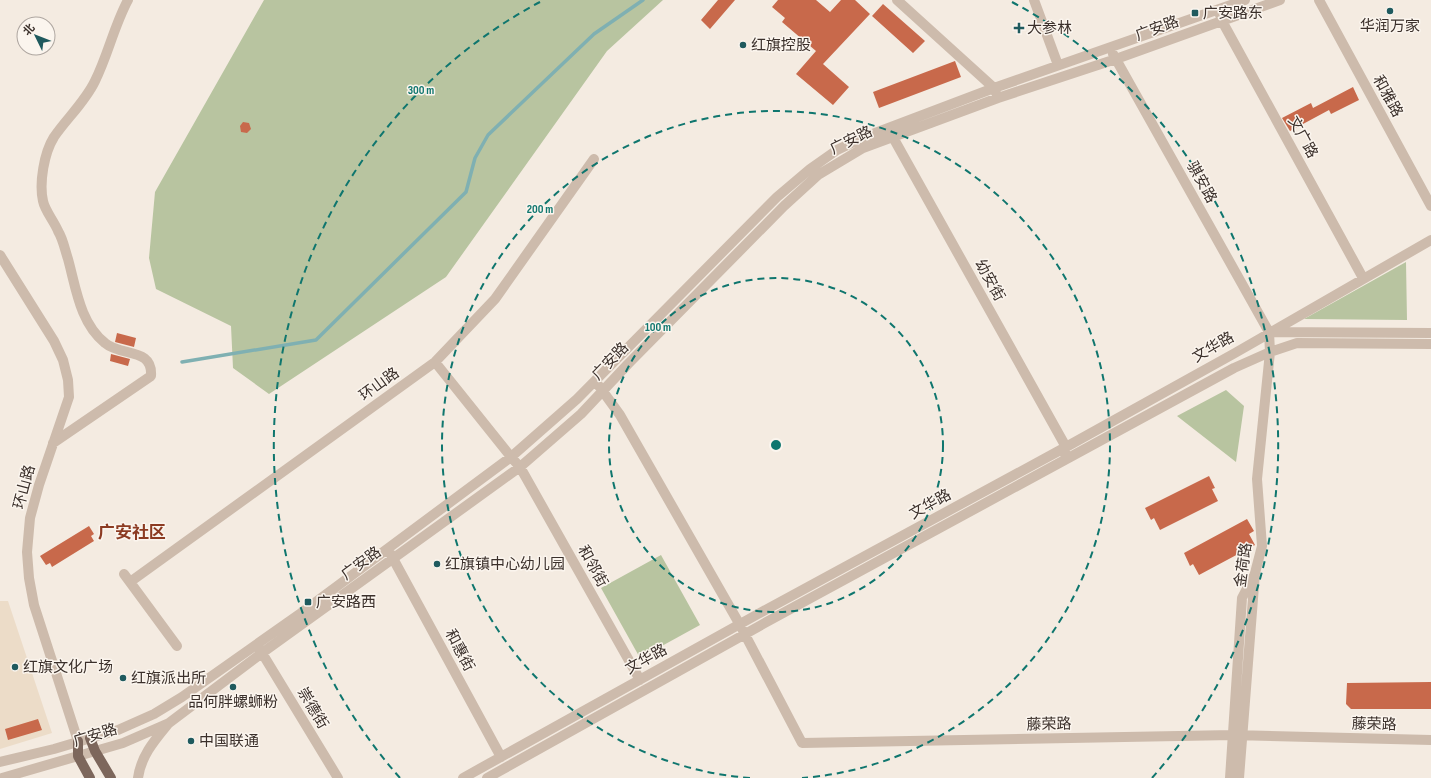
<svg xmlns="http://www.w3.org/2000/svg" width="1431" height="778" font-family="'Sofia Sans Condensed','Noto Sans SC',sans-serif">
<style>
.green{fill:#b8c4a0}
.plaza{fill:#ecdcc8}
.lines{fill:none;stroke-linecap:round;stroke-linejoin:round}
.stream{stroke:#7fb0b2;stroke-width:3.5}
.building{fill:#c8694b}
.minor{stroke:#cdbbac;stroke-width:10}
.major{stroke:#7d675c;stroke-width:10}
.ring{fill:none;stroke:#0f766e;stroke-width:2;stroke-dasharray:7 5}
.poi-dot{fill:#1f5a5e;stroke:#fbf5ee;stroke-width:1.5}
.labels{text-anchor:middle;stroke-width:3;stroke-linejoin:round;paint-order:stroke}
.poi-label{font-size:15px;fill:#3b302b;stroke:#fbf5ee;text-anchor:start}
.street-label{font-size:15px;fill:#3b302b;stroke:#fbf5ee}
.quarter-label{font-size:17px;font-weight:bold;fill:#8c3b22;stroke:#fbf5ee}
.centre{fill:#0f766e;stroke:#fbf5ee;stroke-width:2}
.ring-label{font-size:12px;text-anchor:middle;font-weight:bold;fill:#0f766e;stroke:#fbf5ee;stroke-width:3;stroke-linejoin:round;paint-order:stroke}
</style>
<rect width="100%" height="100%" fill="#f4ebe1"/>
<!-- green -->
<path class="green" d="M264 0H663L607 51 446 277 269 394 233 368 231 326 156 289 149 258 155 192Z
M1406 262 1407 320 1304 319Z
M1226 390 1244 406 1236 462 1177 416Z
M661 555 700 625 640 658 601 588Z"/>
<!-- plaza -->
<path class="plaza" d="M0 601H8L52 733 0 749Z"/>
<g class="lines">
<!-- stream -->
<path class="stream" d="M182 362 316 340 466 192 475 158 488 135 594 34 643 0"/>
</g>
<!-- building -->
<path class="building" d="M718 0H735L710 29 701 20Z
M778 0H816L830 12 841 0H855L870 14 823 64 849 87 833 105 796 74 816 51 782 22 785 18 772 7Z
M883 4 925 41 913 53 872 16Z
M955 61 961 77 879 108 873 92Z
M1353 87 1359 100 1331 114 1329 110 1290 131 1282 118 1311 103 1313 108Z
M243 122 249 123 251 129 247 133 241 132 240 126Z
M117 333 136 338 134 347 115 342Z
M111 354 130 359 128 366 110 361Z
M1209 476 1215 488 1212 489 1218 501 1160 530 1154 518 1151 520 1145 508Z
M1247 519 1254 531 1249 534 1255 545 1199 575 1193 564 1190 566 1184 553Z
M89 526 94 534 91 536 94 541 52 567 50 563 46 565 40 556Z
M1431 682V709H1351L1346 704 1347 683Z
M38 719 42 730 8 740 5 729Z"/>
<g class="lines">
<!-- minor -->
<path class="minor" d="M897 0 994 88 996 93
M1034 0 1058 65
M1319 0 1431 206
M1220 15 1222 21 1363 278
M1113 54 1269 332 1270 352 1257 479 1262 546 1255 573 1239 778
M890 132 1066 447 1064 453
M0 255 54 341 63 360 68 380 69 397 39 485 30 518 27 552 29 578 34 605 78 741
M1269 332 1431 333
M435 362 511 457 520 467 640 680
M599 386 620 415 740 625 802 743 1233 735 1431 740
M53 443 151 376C153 347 121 357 105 343 80 323 76 288 68 259 65 250 63 239 58 231 54 221 45 211 43 201 39 183 44 153 54 137 67 118 85 102 95 81 108 55 114 26 128 0
M390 553 501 757
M124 574 177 646
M130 582 435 362 495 299 594 159
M259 648 338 778
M0 762 54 749 118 730 154 714 182 697 301 613 511 457 577 399 777 197 810 169 837 150 862 138 994 88 1245 0
M2 778 123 743 169 723 262 653 520 467 581 414 628 364 784 206 818 175 863 148 998 98 1116 59 1280 0
M138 778C141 756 154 741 168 724
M463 778 758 614 1066 447 1235 353 1431 240
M487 778 763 624 1234 368 1270 352 1297 343 1431 344
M1230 778 1242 598 1253 577"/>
<!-- major -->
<path class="major" d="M90 738 95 751 111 778
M78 741V756L90 778"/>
</g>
<!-- distance rings -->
<g class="ring">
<circle cx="776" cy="445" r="167"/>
<path d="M750 778A334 334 0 1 1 802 778"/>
<path d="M400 778A502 502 0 0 1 540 2M1012 2A502 502 0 0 1 1152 778"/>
</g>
<!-- markers -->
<g class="poi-dot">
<circle cx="1390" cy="11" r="4"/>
<rect x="1191" y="9" width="8" height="8" rx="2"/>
<path d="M1017 22h4v4h4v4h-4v4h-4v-4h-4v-4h4z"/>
<circle cx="743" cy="45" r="4"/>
<circle cx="437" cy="564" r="4"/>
<rect x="304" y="598" width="8" height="8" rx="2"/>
<circle cx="15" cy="667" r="4"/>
<circle cx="123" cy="678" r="4"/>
<circle cx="233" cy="687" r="4"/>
<circle cx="191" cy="741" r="4"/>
</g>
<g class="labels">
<!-- poi labels -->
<g class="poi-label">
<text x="1203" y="18">广安路东</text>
<text x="1390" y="31" text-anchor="middle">华润万家</text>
<text x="1027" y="33">大参林</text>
<text x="751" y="50">红旗控股</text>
<text x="445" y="569">红旗镇中心幼儿园</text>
<text x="316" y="607">广安路西</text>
<text x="23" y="672">红旗文化广场</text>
<text x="131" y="683">红旗派出所</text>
<text x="233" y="707" text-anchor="middle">品何胖螺蛳粉</text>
<text x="199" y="746">中国联通</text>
</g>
<!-- street labels -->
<g class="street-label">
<text transform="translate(1157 28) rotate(-20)" y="5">广安路</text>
<text transform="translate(1388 96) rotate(61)" y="5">和雅路</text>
<text transform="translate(1303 137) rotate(61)" y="5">文广路</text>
<text transform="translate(851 140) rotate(-26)" y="5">广安路</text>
<text transform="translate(1202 182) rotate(61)" y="5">骐安路</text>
<text transform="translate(990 280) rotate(61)" y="5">幼安街</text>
<text transform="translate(1213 347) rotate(-30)" y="5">文华路</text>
<text transform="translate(610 361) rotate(-46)" y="5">广安路</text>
<text transform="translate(379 384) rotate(-36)" y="5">环山路</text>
<text transform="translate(24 487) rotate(-75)" y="5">环山路</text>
<text transform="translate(930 504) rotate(-29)" y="5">文华路</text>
<text transform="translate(361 563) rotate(-36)" y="5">广安路</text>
<text transform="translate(1243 565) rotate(-82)" y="5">金荷路</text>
<text transform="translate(593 566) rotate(61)" y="5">和邻街</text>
<text transform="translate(460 650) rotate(62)" y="5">和惠街</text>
<text transform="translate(646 659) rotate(-29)" y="5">文华路</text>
<text transform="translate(313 708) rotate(59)" y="5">崇德街</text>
<text transform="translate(1049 724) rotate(-1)" y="5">藤荣路</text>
<text transform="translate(1374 724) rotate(1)" y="5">藤荣路</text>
<text transform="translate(95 735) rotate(-17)" y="5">广安路</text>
</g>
<!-- quarter labels -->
<g class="quarter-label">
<text x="132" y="538">广安社区</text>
</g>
</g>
<circle cx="776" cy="445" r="6" class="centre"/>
<g class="ring-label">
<text x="421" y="94">300 m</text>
<text x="540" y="213">200 m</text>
<text x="658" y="331">100 m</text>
</g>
<!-- north arrow -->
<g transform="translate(36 36) rotate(313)"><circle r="19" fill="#fbf5ee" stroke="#aea6a0"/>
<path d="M0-3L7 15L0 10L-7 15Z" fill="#1f5a5e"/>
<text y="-6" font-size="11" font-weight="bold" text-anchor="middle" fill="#3b302b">北</text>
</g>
</svg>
